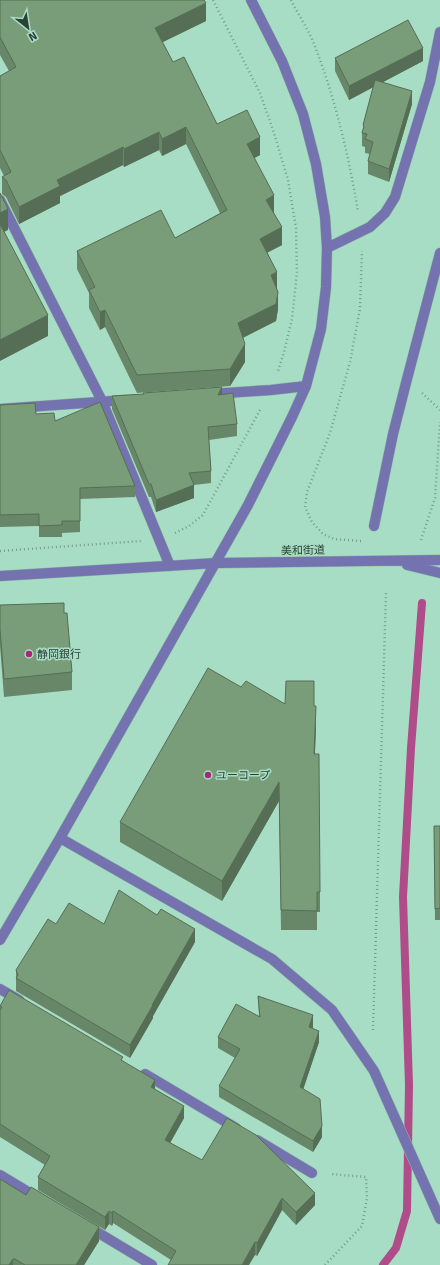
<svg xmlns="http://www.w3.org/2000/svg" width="440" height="1265" font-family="Signika,'Noto Sans JP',sans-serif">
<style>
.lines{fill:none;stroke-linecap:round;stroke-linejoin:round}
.stream{stroke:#af4c89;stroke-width:8}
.minor-casing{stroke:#8cbba5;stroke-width:11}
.path{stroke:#749d8a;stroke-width:2.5;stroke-dasharray:1 3;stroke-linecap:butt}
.minor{stroke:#7572b0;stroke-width:10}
.wall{fill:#688768}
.shaded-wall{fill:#556e55}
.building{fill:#799d79;stroke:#556e55}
.poi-dot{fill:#a5287a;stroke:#a7ddc4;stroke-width:1.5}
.labels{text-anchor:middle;stroke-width:3;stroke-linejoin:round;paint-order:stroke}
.street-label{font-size:11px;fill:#2b4138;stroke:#a7ddc4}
.poi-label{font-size:11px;fill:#2b4138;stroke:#a7ddc4;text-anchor:start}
</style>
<rect width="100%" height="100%" fill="#a7ddc4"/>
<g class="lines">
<!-- stream -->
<path class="stream" d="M383 1265 396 1248 407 1211 409 1085 403 897 411 748 422 603"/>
<!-- minor casing -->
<g class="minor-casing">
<path id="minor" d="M251 0 282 61 303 114 316 164 325 217 327 248 326 287 321 329 306 386 292 417 248 505 60 838 272 959 332 1010 374 1071 440 1219
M0 200 102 401 170 566
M327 248 370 227 385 213 395 197 430 82 440 32
M210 394 271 390 306 386
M0 409 126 400
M374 526 393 434 407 379 440 253
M407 565 440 573
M0 576 216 563 440 560
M0 940 60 838
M0 989 19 1000
M145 1074 236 1128
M257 1140 312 1173
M0 1175 40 1199
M87 1226 152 1265"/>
</g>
<!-- path -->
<path class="path" d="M213 0 260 93 274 133 288 180 296 228 297 272 292 319 284 352 278 371
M291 0C299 16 310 32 316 49 336 102 349 157 358 212
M422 393 440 410
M175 533 189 526 203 515 261 408
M421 540 435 498 440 422
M361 541 334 539 323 534 312 522 305 507 307 492 330 433 350 362 360 309 362 251
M0 551 141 541
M373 1030 386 593
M325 1265 362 1226 367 1198 366 1177 330 1174"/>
<!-- minor -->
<use href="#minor" class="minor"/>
</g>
<!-- wall -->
<path class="wall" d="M0 0 206 21 162 42 173 62 217 124 260 155 254 158 274 213 282 245 267 253 277 288 278 309 276 321 243 338 245 362 230 386 137 393 105 327 100 330 89 308V293L77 269V251L175 238 220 213 186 144 162 156 159 150 124 167 123 165 60 196V203L19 224 6 197 2 194V177L4 176 0 168V76L9 71 0 55Z
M335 58 423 61 383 82 412 104 389 182 368 174V161L370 154 365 153V147L362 146V133L363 130V125L373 87 349 100 335 71Z
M143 393 222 394 237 424V436L209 440 211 471V483L194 485V498L156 512 151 497H149L112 409V396L143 394Z
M0 405 36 414 55 421 135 486V497L80 499V532L62 533V537H39V526L0 527Z
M0 605 72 672V690L4 697 0 646Z
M241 687 285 704 314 706 316 725 315 754 320 892V912H317V930H281L279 801 222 901 120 842V822Z
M434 826H440V920H435Z
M157 915 195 942 153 1016V1018L130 1058 16 991V970L56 924H104Z
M258 996 313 1027V1028L319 1042 303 1089 322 1137 313 1152 219 1097V1086L235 1058 218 1048V1037L259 1016Z
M0 1006 123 1061 155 1090 184 1118 170 1143 202 1160 315 1205 296 1225 282 1210 257 1256 255 1255 171 1260 113 1223 112 1226 109 1224 105 1230 38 1190V1177L45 1165 0 1137Z
M0 1179 99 1241 84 1265H0Z"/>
<!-- shaded-wall -->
<path class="shaded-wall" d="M206 3V21L155 46V28Z
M423 48V61L349 100V86Z
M412 91V104L389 182V169Z
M186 127V144L162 156V139Z
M159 132V150L124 167V149Z
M260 137V155L247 162V144Z
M123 147V165L60 196V203L19 224V207L57 180Z
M274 195V213L266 217V200Z
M8 209V230L0 234V213Z
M282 227V245L260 256V239Z
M277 272V290L271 275Z
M278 292V309L276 321 238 340V323Z
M105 310V327L100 330V312Z
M48 315V336L0 361V340Z
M245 344V362L230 386V369Z
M222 387V400L218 395Z
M194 485V498L156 512V500Z
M316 706V725L314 774V754Z
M279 782V801L222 901V881Z
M195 929V942L153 1016V1018L130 1058V1045L152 1005Z
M313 1015V1027L309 1039V1027Z
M319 1031V1042L300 1099V1087Z
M155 1080V1092L151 1087Z
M184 1106V1118L165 1152V1140Z
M322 1126V1137L313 1152V1141Z
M315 1193V1205L296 1225V1212Z
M282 1198V1210L257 1256V1243Z
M109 1211V1224L105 1230V1217Z
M113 1211V1223L112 1226V1213Z
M99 1227V1241L84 1265H76Z
M255 1242V1255L249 1265H242Z
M13 1259V1265H9Z"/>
<!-- building -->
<path class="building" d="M0 0H204L206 3 155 28 173 62 184 57 217 124 247 110 260 137 247 144 274 195 266 200 282 227 260 239 277 272 271 275 278 292 276 304 238 323 245 344 230 369 137 375 105 310 100 312 89 290 95 287 77 251 161 210 175 238 227 210 186 127 162 139 159 132 124 149 123 147 57 180 60 186 19 207 6 180 2 177 11 172 0 150V76L16 67 0 37Z
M408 20 423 48 349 86 335 58Z
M375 80 412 91 389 169 368 161 373 142 365 139 367 134 362 133 364 126 363 125Z
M0 193 8 209 0 213Z
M0 224 48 315 0 340Z
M222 387 218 395 233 393 237 424 208 427 211 471 189 473 194 485 156 500 151 484H149L112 396 144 394 143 393Z
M100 402 135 486 80 488V521H62V525L39 526V514L0 515V405L35 403 36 414 54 413 55 421Z
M64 603V613H67L72 672 4 679 0 629V605Z
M208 668 241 687 246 681 285 704 286 681H314V706H316L314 754H319L320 892H317V911L281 910 279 782 222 881 120 822Z
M434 826H440V908L435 909Z
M119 890 157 915 161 909 195 929 152 1005H153L130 1045 16 978 18 975 16 970 48 919 56 924 69 903 104 924Z
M9 990 123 1057 121 1060 155 1080 151 1087 184 1106 165 1140 202 1160 227 1118 256 1135 315 1193 296 1212 282 1198 257 1243 255 1242 242 1265H168L176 1251 113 1211 112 1213 109 1211 105 1217 38 1177 50 1156 0 1124V1010L2 1007 0 1006Z
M258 996 313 1015 309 1027 319 1031 300 1087 320 1099 322 1126 313 1141 219 1086 240 1049 218 1037 236 1004 260 1017Z
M0 1179 26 1195 31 1187 99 1227 76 1265H25L15 1259H13L9 1265H0Z"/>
<!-- markers -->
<g class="poi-dot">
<circle cx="29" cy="654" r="4"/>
<circle cx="208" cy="775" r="4"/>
</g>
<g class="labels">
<!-- street labels -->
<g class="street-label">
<text transform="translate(303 550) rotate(-1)" y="4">美和街道</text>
</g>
<!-- poi labels -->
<g class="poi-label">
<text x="37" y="658">静岡銀行</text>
<text x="216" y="779">ユーコープ</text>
</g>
</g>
<!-- north arrow -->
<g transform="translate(28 28) rotate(150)" stroke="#a7ddc4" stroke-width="3" paint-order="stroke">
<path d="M0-3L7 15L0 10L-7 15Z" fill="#2b4138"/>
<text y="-6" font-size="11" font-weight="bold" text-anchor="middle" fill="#2b4138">N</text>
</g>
</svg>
